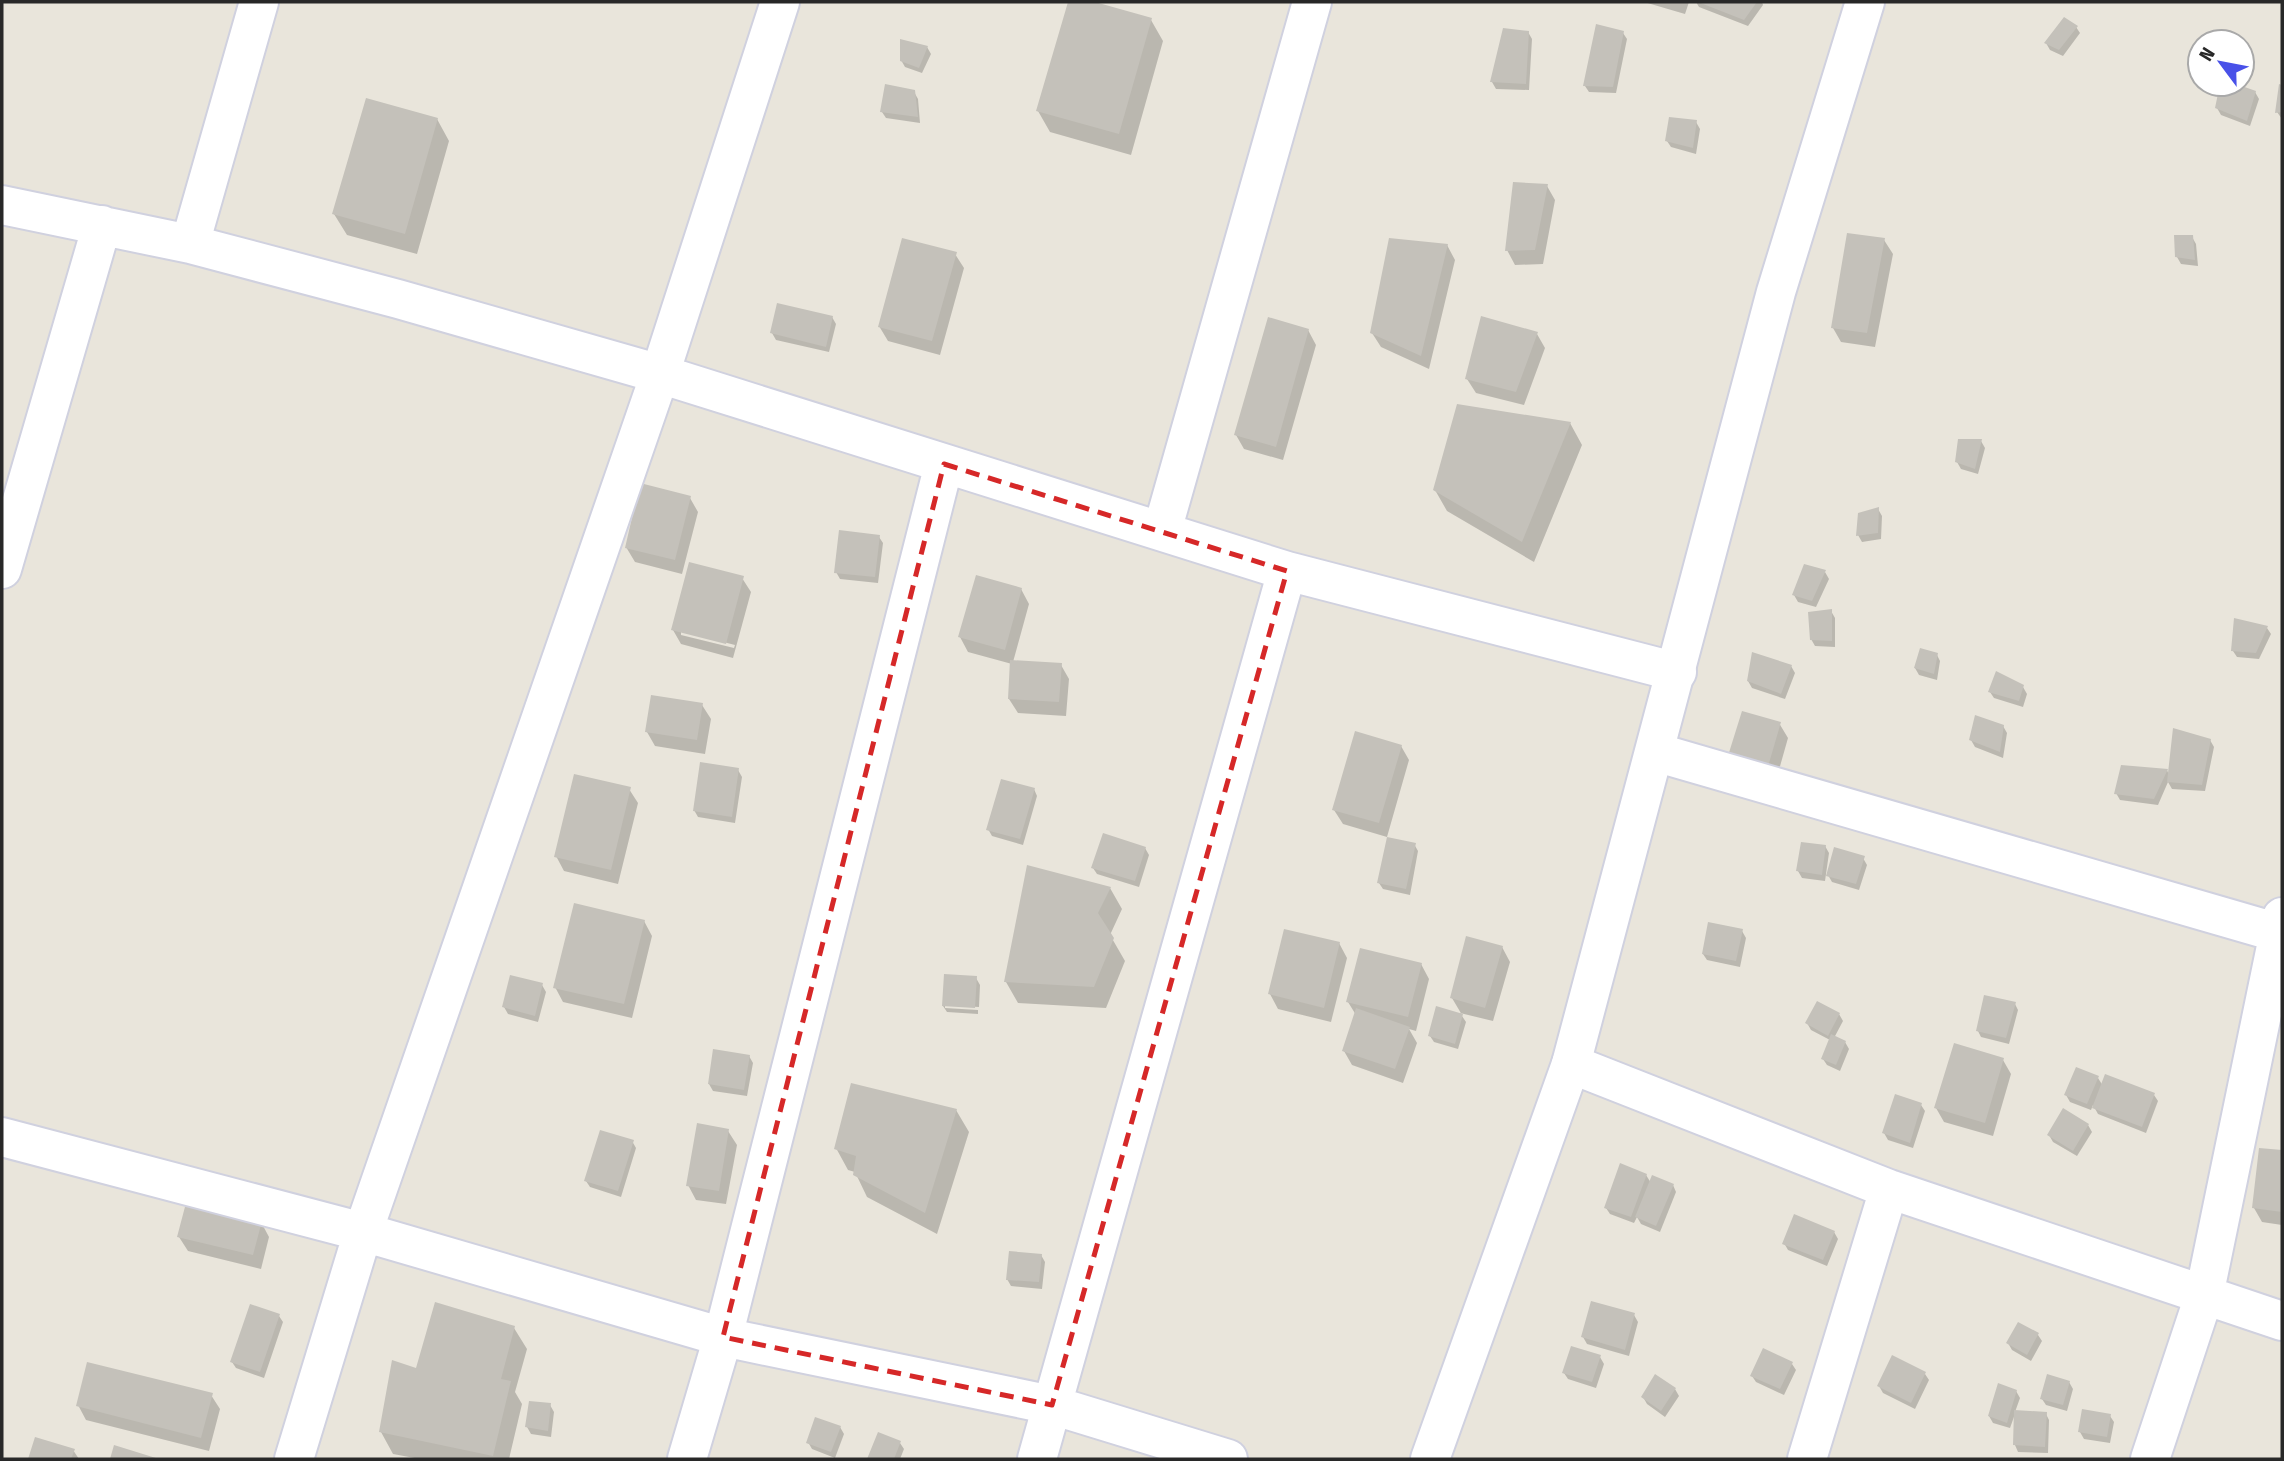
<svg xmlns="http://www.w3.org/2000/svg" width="2284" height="1461" font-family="'Fira Sans Condensed',sans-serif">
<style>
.shadow{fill:#0003;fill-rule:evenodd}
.building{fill:#c4c1ba}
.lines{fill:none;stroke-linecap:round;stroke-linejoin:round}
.minor-casing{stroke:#d0d1df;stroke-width:42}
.tertiary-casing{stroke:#d0d1df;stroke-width:42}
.minor{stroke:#fff;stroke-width:38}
.tertiary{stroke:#fff;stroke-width:38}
.marked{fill:none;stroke:#d62828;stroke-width:5;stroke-dasharray:14 9;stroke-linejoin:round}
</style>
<rect width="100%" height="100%" fill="#e9e5db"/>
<!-- shadow -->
<path class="shadow" d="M1069 2H1089L1151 20 1163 41 1131 155 1050 132 1038 111Z
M1644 2H1689L1685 14Z
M1696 2H1762L1763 5 1748 26 1699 7Z
M2076 27 2080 33 2063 56 2050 50 2046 43Z
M1528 32 1532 39 1529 90 1496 89 1492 82Z
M1623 33 1627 39 1616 93 1589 92 1585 86Z
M927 47 931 54 922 73 905 67 901 60Z
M2221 84H2230L2255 92 2259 99 2250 126 2221 115 2217 108Z
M2281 86H2282V119L2277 112Z
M914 92 918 99 920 123 886 118 882 112Z
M437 119 449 141 417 254 347 235 334 214Z
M1696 122 1700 129 1696 154 1671 147 1667 141Z
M1547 186 1555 200 1543 264 1515 265 1507 250Z
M2192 237 2196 244 2198 266 2181 264 2177 257Z
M1884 240 1893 254 1875 347 1841 342 1833 328Z
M1447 245 1455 260 1429 369 1381 347 1372 333Z
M955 254 964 268 940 355 888 341 879 326Z
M832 317 836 324 829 352 776 340 772 333Z
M1308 330 1316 345 1283 460 1244 449 1236 435Z
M1537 334 1545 348 1524 405 1476 393 1467 379Z
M1570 423 1582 445 1534 562 1447 511 1435 490Z
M1981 441 1985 448 1978 474 1961 469 1957 462Z
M690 498 698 512 682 574 635 562 626 547Z
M1878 509 1882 516 1881 539 1862 542 1858 535Z
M879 537 883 543 878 583 840 579 836 572Z
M1825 572 1829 579 1816 607 1798 602 1794 595Z
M742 578 751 592 733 658 681 644 673 630ZM681 631 735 645 734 648 681 635Z
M1021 589 1029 604 1013 662 1061 665 1069 679 1066 716 1018 713 1009 699 1012 664 968 652 960 637Z
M1831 611 1835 618V647L1815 646 1811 639Z
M2236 620 2267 628 2271 634 2259 659 2237 657 2233 651Z
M1937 655 1940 661 1937 680 1919 675 1915 668Z
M1791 666 1795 673 1785 699 1752 688 1748 681Z
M2023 687 2027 694 2023 707 1994 698 1990 692Z
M702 705 711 719 705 754 655 746 647 732Z
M1779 723 1788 738 1775 784 1738 773Z
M2003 726 2007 733 2003 758 1975 747 1971 740Z
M2210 740 2214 747 2205 791 2172 789 2168 782 2158 805 2120 800 2116 793 2167 770 2169 775Z
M1401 746 1409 760 1387 837 1343 824 1334 810Z
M738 770 742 777 735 823 698 817 694 810Z
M629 789 638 803 618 884 564 871 556 856Z
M1034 789 1037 796 1023 845 992 836 988 829Z
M1414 844 1418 851 1410 895 1383 889 1379 883Z
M1825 846 1829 853 1825 881 1802 878 1798 871Z
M1145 848 1149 855 1139 887 1097 874 1093 868Z
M1863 858 1867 865 1859 890 1832 882 1828 875Z
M1110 888 1122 909 1110 935 1125 961 1106 1008 1018 1003 1006 982Z
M644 921 652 936 632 1018 563 1002 555 987Z
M1742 931 1746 938 1740 967 1707 960 1703 954Z
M1339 943 1347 958 1331 1022 1278 1009 1270 994Z
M1502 947 1510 962 1493 1021 1460 1013 1466 1022 1458 1049 1434 1042 1430 1036 1462 1015 1452 998Z
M1421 964 1429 979 1416 1031 1409 1029 1417 1043 1403 1083 1352 1065 1344 1051 1356 1015 1348 1002Z
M976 978 980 985 979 1007 945 1005V1008L978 1010V1014L947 1012 943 1006Z
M542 985 546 992 538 1022 508 1014 504 1007Z
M2015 1004 2018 1010 2009 1044 1981 1037 1978 1031Z
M1839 1014 1843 1021 1834 1038 1845 1042 1849 1049 1840 1071 1827 1065 1823 1059 1830 1040 1811 1030 1807 1023Z
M749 1056 753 1063 747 1096 713 1091 709 1084Z
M2003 1060 2011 1074 1993 1136 1944 1122 1936 1108Z
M2098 1078 2103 1086 2154 1095 2158 1101 2146 1133 2098 1114 2093 1105 2091 1110 2070 1102 2066 1095Z
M1921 1105 1925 1111 1913 1148 1888 1140 1884 1133Z
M956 1110 969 1132 937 1234 867 1197 855 1172 848 1170 836 1148Z
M2088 1125 2092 1132 2077 1156 2053 1142 2049 1135Z
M728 1131 737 1145 726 1204 696 1200 688 1185Z
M632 1141 636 1148 621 1197 590 1187 586 1181Z
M2261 1150 2282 1152V1225L2262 1222 2254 1208Z
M1646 1175 1651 1183 1673 1185 1676 1192 1660 1232 1641 1224 1637 1217 1634 1223 1610 1214 1606 1208Z
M261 1222 269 1237 261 1269 188 1251 179 1237Z
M1834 1232 1838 1239 1827 1266 1788 1250 1784 1243Z
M1041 1255 1045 1262 1042 1289 1011 1286 1007 1279Z
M1634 1315 1638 1322 1629 1356 1587 1344 1583 1337Z
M279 1316 283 1322 264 1378 236 1368 232 1362Z
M2019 1324 2038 1335 2042 1341 2031 1361 2012 1350 2008 1343Z
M514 1328 527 1349 515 1392 522 1404 509 1459H420L393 1454 381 1432 417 1370Z
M1600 1357 1604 1364 1596 1388 1568 1379 1564 1373Z
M1792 1364 1796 1370 1784 1395 1756 1382 1752 1376Z
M1925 1374 1929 1380 1915 1409 1883 1393 1879 1386Z
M2069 1382 2073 1389 2067 1411 2046 1405 2042 1399Z
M1675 1389 1679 1396 1665 1417 1647 1404 1643 1397Z
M2016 1391 2020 1398 2015 1412 2046 1414 2049 1420 2048 1453 2018 1452 2015 1445V1414L2010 1428 1993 1423 1989 1416Z
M211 1395 220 1409 209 1451 86 1420 78 1405Z
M550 1405 554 1412 551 1437 531 1434 527 1427Z
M2110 1416 2114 1422 2110 1443 2084 1439 2080 1432Z
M840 1427 844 1434 835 1458 812 1449 808 1442Z
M879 1434 900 1443 904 1449 900 1459H869Z
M36 1439 73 1450 79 1459H30Z"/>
<!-- building -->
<path class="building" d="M1068 2H1095L1152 18 1119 134 1036 111Z
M1698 2H1757L1744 20Z
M2064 17 2078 26 2059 50 2044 43Z
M1596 24 1624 31 1613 87 1583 86Z
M1503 28 1529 31 1526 84 1490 82Z
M900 39 928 46 919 68 900 61Z
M885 84 915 90 918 117 880 112Z
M2220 84H2236L2256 91 2247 121 2215 108Z
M2279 84 2282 85V112L2275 113Z
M366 98 438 118 405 234 332 214Z
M1669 117 1697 120 1693 148 1665 141Z
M1513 182 1548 184 1535 250 1505 251Z
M1847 233 1885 238 1867 333 1831 328Z
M2174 235H2193L2195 260 2175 257Z
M902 238 957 252 932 341 878 327Z
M1389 238 1448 244 1421 356 1370 333Z
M777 303 833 316 826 347 770 333Z
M1481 316 1538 332 1516 392 1465 379Z
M1268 317 1309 329 1276 447 1234 435Z
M1457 404 1571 422 1522 542 1433 490Z
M1958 439H1982L1975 469 1955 462Z
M640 483 691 496 675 560 625 548Z
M1879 507 1878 533 1856 536 1858 513Z
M839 530 880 535 875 577 834 573Z
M689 562 744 576 726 644 671 630Z
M1804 564 1826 570 1812 601 1792 595Z
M976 575 1022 588 1005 650 958 637Z
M1832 609V641L1810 640 1808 612Z
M2234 618 2268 626 2256 653 2231 651Z
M1920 648 1938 653 1934 674 1914 668Z
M1752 652 1792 665 1781 694 1747 681Z
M1010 660 1062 663 1059 702 1008 699Z
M1996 671 2024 685 2019 701 1988 692Z
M651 695 703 703 697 740 645 732Z
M1742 711 1781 722 1767 770 1727 759Z
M1975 715 2004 725 2000 752 1969 740Z
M2173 728 2211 739 2202 785 2167 782Z
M1355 731 1402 745 1379 823 1332 810Z
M700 762 739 768 732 817 693 811Z
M2121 765 2168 769 2154 799 2114 794Z
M574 774 631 787 611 870 554 857Z
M1001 779 1035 788 1020 839 986 830Z
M1103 833 1146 847 1135 881 1091 868Z
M1387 837 1416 843 1406 889 1377 883Z
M1801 842 1826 845 1822 875 1796 871Z
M1834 847 1865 856 1856 884 1826 876Z
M1027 865 1111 887 1098 913 1114 938 1094 987 1004 982Z
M574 903 645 920 624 1004 553 988Z
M1708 922 1743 929 1736 961 1702 954Z
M1284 929 1340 942 1324 1008 1268 994Z
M1466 936 1503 946 1485 1008 1450 998Z
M1360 948 1422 963 1408 1017 1346 1002Z
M944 974 977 976 975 1008 942 1006Z
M510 975 543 983 535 1016 502 1007Z
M1984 995 2016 1002 2006 1038 1976 1031Z
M1817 1001 1840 1013 1828 1036 1805 1023Z
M1436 1006 1463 1014 1455 1044 1428 1036Z
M1356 1008 1410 1027 1395 1069 1342 1051Z
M1831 1034 1846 1041 1836 1065 1821 1059Z
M1954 1043 2004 1058 1985 1123 1934 1108Z
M713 1049 750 1055 744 1090 708 1084Z
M2076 1067 2099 1076 2087 1104 2064 1095Z
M2105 1074 2155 1093 2142 1127 2092 1108Z
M851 1083 957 1109 925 1213 853 1175 856 1156 834 1149Z
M1895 1094 1922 1103 1910 1143 1882 1133Z
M2063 1108 2089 1124 2073 1151 2047 1135Z
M697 1123 729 1129 719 1191 686 1186Z
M600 1130 634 1140 618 1191 584 1181Z
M2259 1148 2282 1150V1212L2252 1208Z
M1620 1163 1647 1174 1631 1217 1604 1208Z
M1652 1175 1674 1184 1656 1226 1635 1217Z
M186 1203 262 1221 253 1255 177 1237Z
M1794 1214 1835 1231 1823 1260 1782 1244Z
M1009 1251 1042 1254 1039 1282 1006 1280Z
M1591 1301 1635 1313 1625 1350 1581 1337Z
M435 1302 515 1326 501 1379 511 1381 493 1456 379 1432 392 1360 416 1368Z
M250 1304 280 1314 260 1372 230 1362Z
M2018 1322 2039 1333 2027 1355 2006 1343Z
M1571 1346 1601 1355 1592 1382 1562 1373Z
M1763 1348 1793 1362 1780 1389 1750 1376Z
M1892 1355 1926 1372 1911 1403 1877 1386Z
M87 1362 213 1393 201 1438 76 1406Z
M1655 1374 1676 1388 1661 1411 1641 1397Z
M2047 1374 2070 1381 2063 1405 2040 1399Z
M1998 1383 2017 1390 2007 1423 1988 1416Z
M529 1401 551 1403 548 1431 525 1427Z
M2082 1409 2111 1414 2107 1437 2078 1432Z
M2014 1410 2047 1412 2045 1447 2013 1445Z
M815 1417 841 1426 831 1452 806 1443Z
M878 1432 901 1441 894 1459H867Z
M35 1437 75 1449 71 1459H28Z
M114 1445 159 1459H110Z"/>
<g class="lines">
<!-- minor casing -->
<g class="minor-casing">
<path id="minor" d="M2 205 190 244 398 299 660 374 1287 571 1677 672
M190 244 259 2
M1162 531 1312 2
M2 569 102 225
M1655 752 2279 933
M1571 1064 1889 1189 2282 1321
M2 1137 363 1232 723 1337 1052 1405 1228 1459
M294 1459 363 1232 660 374 780 2
M687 1459 723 1337 944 464
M1037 1459 1287 571
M1807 1459 1889 1189
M2150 1459 2204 1296 2282 917"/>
</g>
<!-- tertiary casing -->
<g class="tertiary-casing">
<path id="tertiary" d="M1430 1459 1571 1064 1776 292 1865 2"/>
</g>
<!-- minor -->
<use href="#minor" class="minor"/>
<!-- tertiary -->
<use href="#tertiary" class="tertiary"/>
</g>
<!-- marked area -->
<path class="marked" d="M944 464 1287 571 1052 1405 723 1337Z"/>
<!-- border -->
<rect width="2284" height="1461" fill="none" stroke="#282828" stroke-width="7"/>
<!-- north arrow -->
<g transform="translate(2221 63) rotate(302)"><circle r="33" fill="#ffffff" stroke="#a9a9a9" stroke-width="2"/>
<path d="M0-5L12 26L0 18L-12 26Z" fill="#4951e8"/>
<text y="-10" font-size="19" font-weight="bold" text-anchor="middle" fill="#282828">N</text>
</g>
</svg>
